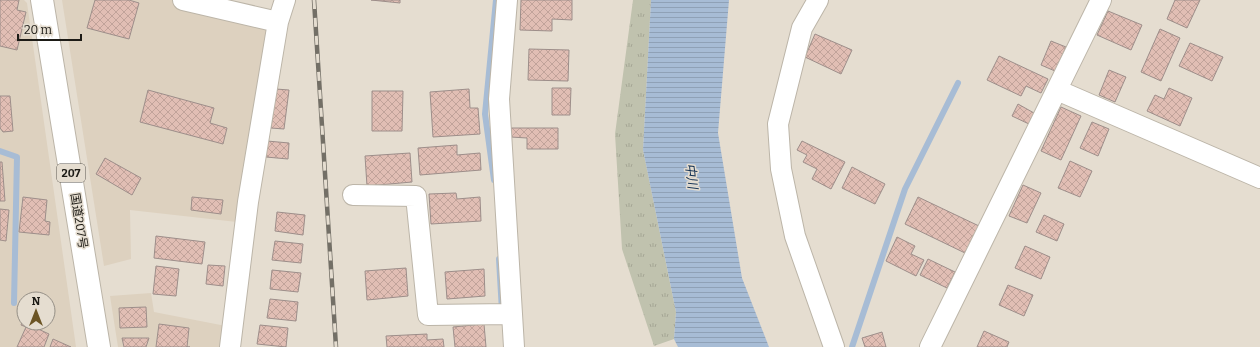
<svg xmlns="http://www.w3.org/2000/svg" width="1260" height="347" font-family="Bitter,'Noto Sans JP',serif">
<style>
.built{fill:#ddd1bf;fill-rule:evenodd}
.grass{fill:url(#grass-tufts)}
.water{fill:url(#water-rules)}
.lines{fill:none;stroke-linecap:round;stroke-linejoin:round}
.stream{stroke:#a7bcd5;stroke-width:6}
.building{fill:url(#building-cross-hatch);stroke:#9d8e8a}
.street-casing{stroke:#bcb5a8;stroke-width:22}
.highway-casing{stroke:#bcb5a8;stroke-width:24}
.street{stroke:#fff;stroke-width:20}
.highway{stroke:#fff;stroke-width:22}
.rail-casing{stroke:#736f66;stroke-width:4.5}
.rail{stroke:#e5ddd0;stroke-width:3;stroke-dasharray:9;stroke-linecap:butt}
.labels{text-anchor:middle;stroke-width:3;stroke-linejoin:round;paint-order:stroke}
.shield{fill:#e5ddd0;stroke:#59554e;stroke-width:1}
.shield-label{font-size:11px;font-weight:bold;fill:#1d1b16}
.street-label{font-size:12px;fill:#1d1b16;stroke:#e5ddd0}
.water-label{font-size:13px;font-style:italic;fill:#133255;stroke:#e5ddd0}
</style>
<defs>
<pattern id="grass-tufts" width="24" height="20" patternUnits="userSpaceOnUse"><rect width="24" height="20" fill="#c0c2ae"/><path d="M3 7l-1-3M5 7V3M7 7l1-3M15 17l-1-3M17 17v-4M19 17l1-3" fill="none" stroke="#a5a695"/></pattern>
<pattern id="water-rules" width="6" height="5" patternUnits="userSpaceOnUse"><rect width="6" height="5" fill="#a7bcd5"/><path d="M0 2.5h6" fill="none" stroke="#8fa1b6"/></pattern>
<pattern id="building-cross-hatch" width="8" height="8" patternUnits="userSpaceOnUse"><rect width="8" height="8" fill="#e1beb4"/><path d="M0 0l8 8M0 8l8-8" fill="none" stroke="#c1a39a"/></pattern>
</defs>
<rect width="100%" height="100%" fill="#e5ddd0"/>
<!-- built -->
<path class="built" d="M0 0H24L27 3 76 347H0ZM24 299H48V323H24Z
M62 0H215L269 12 237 222 130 210 131 259 104 266Z
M151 293 154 312 231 327 228 347H118L110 296Z"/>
<!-- grass -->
<path class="grass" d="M633 0H651L643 150 676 312 674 339 654 346 622 249 615 134Z"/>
<!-- water -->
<path class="water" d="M651 0H729L718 133 742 278 769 347H678L674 339 676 312 643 150Z"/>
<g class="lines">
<!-- stream -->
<path class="stream" d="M0 151 17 157 14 303
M494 180 485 114 496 0
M499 259 502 311
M852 347 905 189 958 83"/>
</g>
<!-- building -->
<path class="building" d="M0 0H19L17 10 26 12 17 50 0 46Z
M95 0H129L139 3 129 39 87 28Z
M371 0H400V3Z
M521 0H572V20L552 19V31L520 30Z
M1175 0H1200L1187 28 1167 19Z
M1108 11 1142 25 1131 50 1097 35Z
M1160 29 1180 38 1161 81 1141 72Z
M815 34 852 50 841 74 805 57Z
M1051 41 1066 47 1055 71 1041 65Z
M1190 43 1223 57 1212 81 1179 66Z
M529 49 569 50 568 81 528 80Z
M999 56 1048 79 1041 93 1026 86 1021 96 987 80Z
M1109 70 1126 77 1115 102 1099 95Z
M552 88H571L570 115H552Z
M1169 88 1192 98 1180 126 1147 111 1155 95 1164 99Z
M276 89 289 90 284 129 271 128Z
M469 89 470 108H478L480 134 433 137 430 92Z
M148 90 214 108 210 123 227 128 223 144 140 122Z
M372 91H403L402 131H372Z
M0 96H10L13 131 3 132 0 128Z
M1018 104 1034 113 1029 124 1012 116Z
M1061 107 1081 116 1061 160 1041 151Z
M1092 122 1109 129 1098 156 1080 148Z
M511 128H558V149H527V138L511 137Z
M267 141 289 143 288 159 266 157Z
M802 141 845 162 831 189 812 179 817 169 803 162 807 155 797 150Z
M457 145V155L480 153 481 170 420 175 418 148Z
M410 153 412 182 367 186 365 156Z
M105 158 141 178 132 195 96 174Z
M1070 161 1092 171 1080 197 1058 188Z
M0 162H2L5 201H0Z
M852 167 885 184 875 204 842 188Z
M1023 185 1041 193 1027 223 1009 216Z
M456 193 457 199 480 197 481 221 431 224 429 194Z
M23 197 47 200 45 221 50 222 49 235 19 232Z
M192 197 223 200 221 214 191 210Z
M918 197 979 226 965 253 905 224Z
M0 209 9 210 6 241 0 240Z
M277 212 305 215 303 235 275 231Z
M1044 215 1064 224 1057 241 1036 232Z
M156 236 205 242 202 264 154 258Z
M897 237 915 246 911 254 924 260 916 276 886 261Z
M275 241 303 244 301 263 272 260Z
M1025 246 1050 257 1041 279 1015 268Z
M928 259 955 272 947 288 920 275Z
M208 265 225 266 223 286 206 284Z
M156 266 179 269 176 296 153 294Z
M406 268 408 296 367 300 365 271Z
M484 269 485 296 447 299 445 272Z
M272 270 301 273 298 292 270 289Z
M1008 285 1033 295 1024 316 999 305Z
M270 299 298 302 296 321 267 318Z
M146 307 147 327 120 328 119 308Z
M24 318V323H38L36 328 49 334 44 347H17L26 327 21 325Z
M159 324 189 328 187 347H190H156Z
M484 324 486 347H455L453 327Z
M260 325 288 328 286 347 257 344Z
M984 331 1009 342 1007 347H977Z
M882 332 886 347H865L862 338Z
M427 334V340L443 339 444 347H387L386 336Z
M122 338H149L146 347H124Z
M53 339 71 347H50Z"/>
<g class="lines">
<!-- street casing -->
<g class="street-casing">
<path id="street" d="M183 0 278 22 248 202 230 347
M507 0 499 99 514 347
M818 0 802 28 778 124 781 169 795 236 834 347
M278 22 285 0
M1057 90 1260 178
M353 195 416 196 428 315 512 314
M930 347 1101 0"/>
</g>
<!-- highway casing -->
<g class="highway-casing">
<path id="highway" d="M42 0 99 347"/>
</g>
<!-- street -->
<use href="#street" class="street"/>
<!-- highway -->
<use href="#highway" class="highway"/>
<!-- rail casing -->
<g class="rail-casing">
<path id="rail" d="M314 0 336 347"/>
</g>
<!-- rail -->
<use href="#rail" class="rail"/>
</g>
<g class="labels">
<!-- shield labels -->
<rect class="shield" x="57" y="164" width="28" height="18" rx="3"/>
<g class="shield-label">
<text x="71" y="177">207</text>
</g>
<!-- street labels -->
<g class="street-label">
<text transform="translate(79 221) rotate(81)" y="4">国道207号</text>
</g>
<!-- water labels -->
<g class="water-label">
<text transform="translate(692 176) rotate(83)" y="5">中川</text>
</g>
</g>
<!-- north arrow -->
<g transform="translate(36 311)"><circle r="19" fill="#e5ddd0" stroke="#958f86"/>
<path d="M0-3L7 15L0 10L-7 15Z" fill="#6c5525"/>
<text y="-6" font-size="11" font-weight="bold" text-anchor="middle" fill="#1d1b16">N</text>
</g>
<!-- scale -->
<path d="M18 34v6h63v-6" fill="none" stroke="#1d1b16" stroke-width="2"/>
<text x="24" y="34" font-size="12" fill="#1d1b16" stroke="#e5ddd0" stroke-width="3" paint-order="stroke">20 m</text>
</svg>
